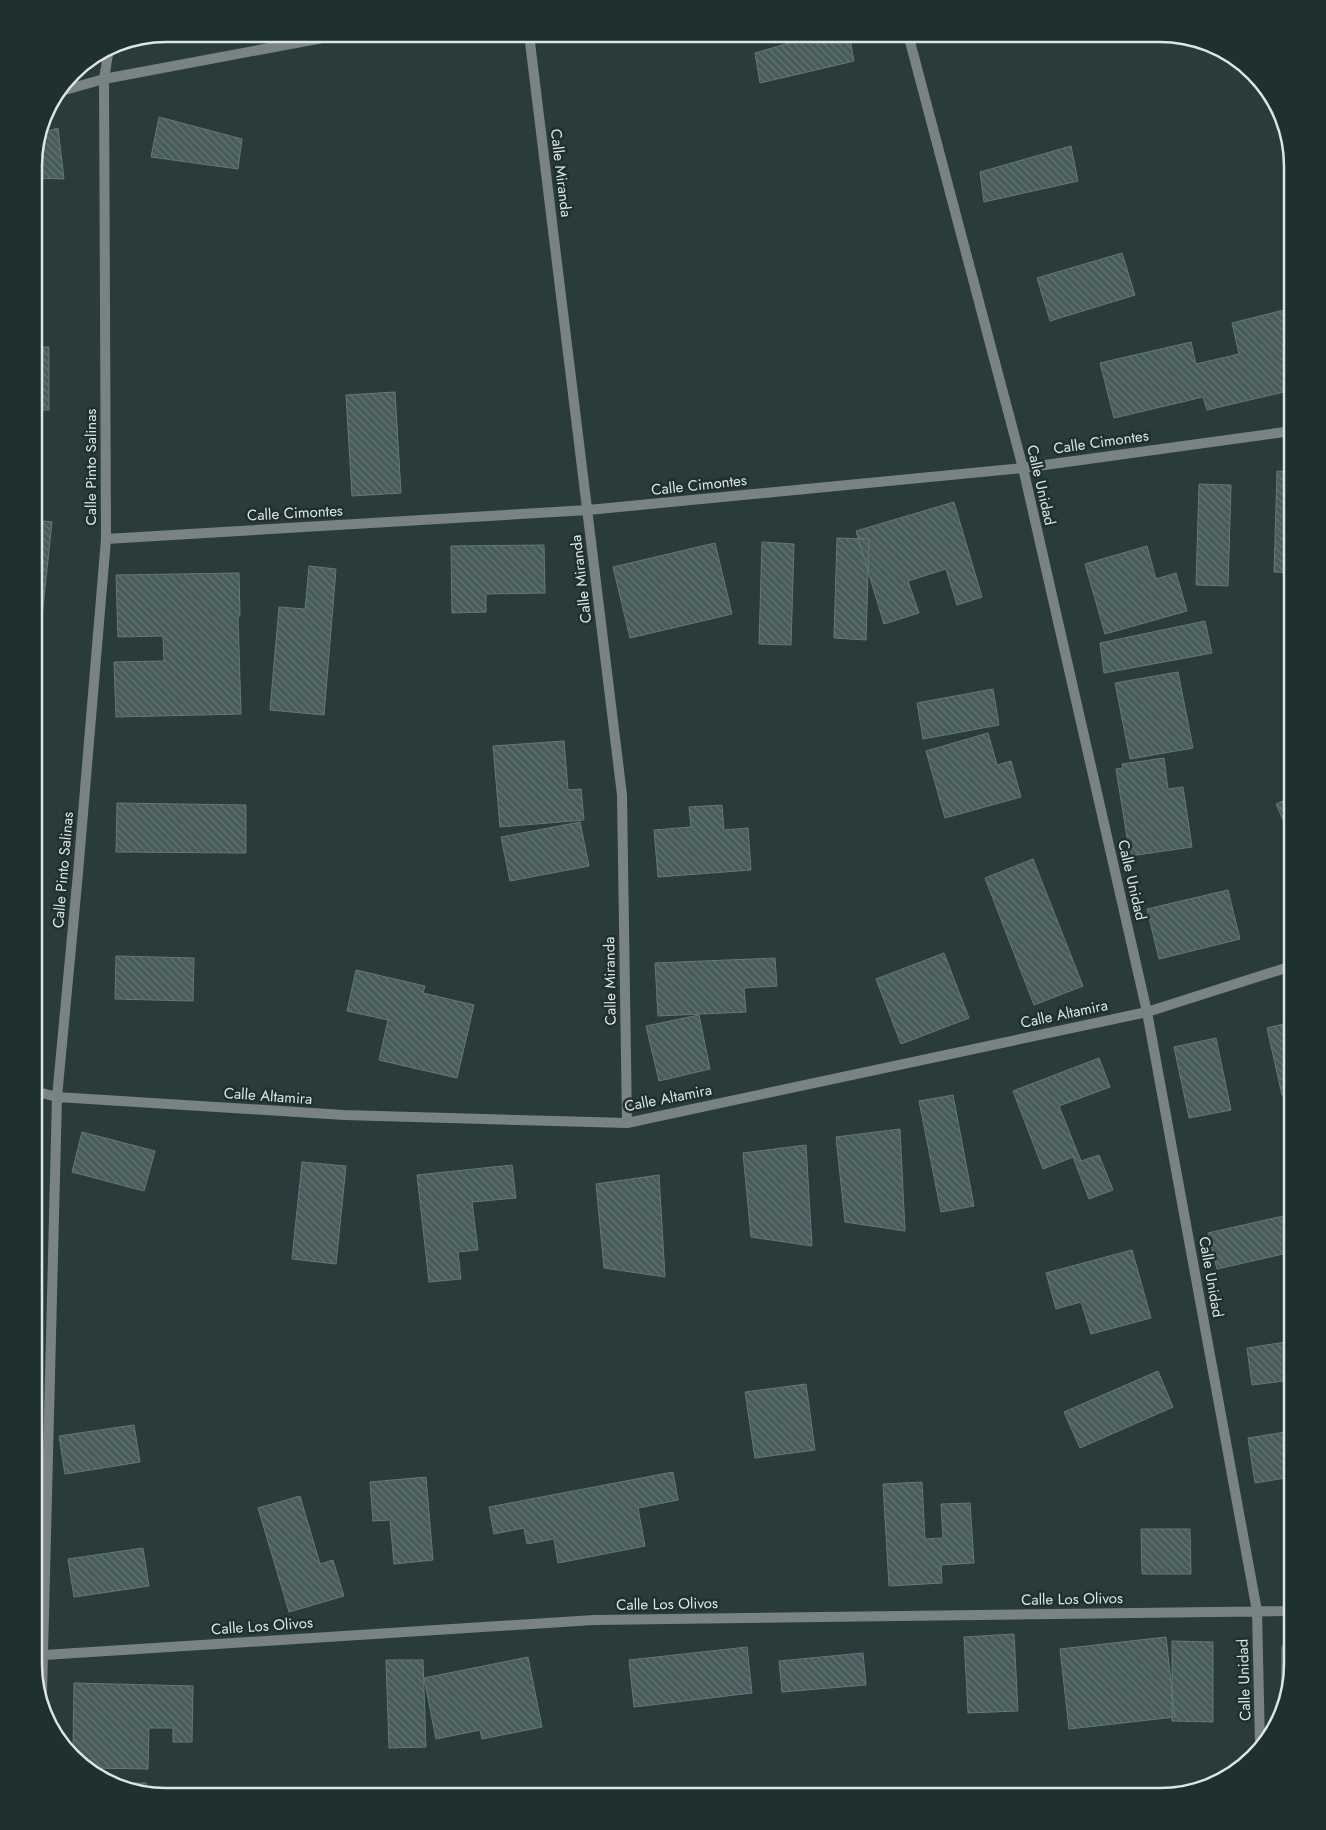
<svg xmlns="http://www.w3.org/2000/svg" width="1326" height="1830" font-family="Jost,sans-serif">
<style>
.building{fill:url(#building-back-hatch);stroke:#657879}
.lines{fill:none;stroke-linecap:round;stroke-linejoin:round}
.minor{stroke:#7a8383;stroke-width:10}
.tertiary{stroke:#7a8383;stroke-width:10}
.labels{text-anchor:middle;stroke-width:5;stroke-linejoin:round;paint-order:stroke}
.street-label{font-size:15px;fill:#dce6e6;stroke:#1f3031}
.rim{fill:none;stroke:#dce6e6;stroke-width:2.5}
</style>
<defs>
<pattern id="building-back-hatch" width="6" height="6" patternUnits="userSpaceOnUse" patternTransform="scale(1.25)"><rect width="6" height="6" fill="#485b5b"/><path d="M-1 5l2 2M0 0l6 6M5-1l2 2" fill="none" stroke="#627373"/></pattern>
</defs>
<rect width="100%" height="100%" fill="#293b3b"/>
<!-- building -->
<path class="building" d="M820 34H849L854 61 760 83 755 53Z
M159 117 242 139 238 169 151 157Z
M58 128 64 179 34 178V158L41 133Z
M1071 146 1078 181 984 202 980 172Z
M1122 253 1135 295 1050 321 1037 278Z
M1292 308V390L1207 410 1203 397 1114 418 1100 363 1191 342 1196 364 1239 354 1232 323Z
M34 347H49V410H34Z
M395 392 401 493 352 496 346 395Z
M1277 471 1292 472V573L1274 572Z
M1199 484 1231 485 1228 586 1196 585Z
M954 502 982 597 957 605 946 569 908 581 919 613 884 624 856 531Z
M34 520 52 522 42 617 34 616Z
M837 538 869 539 866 640 834 638Z
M762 542 794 544 791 645 759 644Z
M715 543 732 614 630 638 613 567Z
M544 545 545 593 486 594V612L452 613 451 546Z
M1147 546 1156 579 1176 573 1187 611 1105 634 1085 564Z
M309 566 336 569 324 715 270 710 279 607 305 609Z
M239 573 240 616H238L241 714 116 717 114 662 164 661 163 636 118 637 116 575Z
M1205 621 1212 653 1104 673 1100 643Z
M1178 672 1193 748 1130 759 1115 683Z
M993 689 999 725 923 739 917 703Z
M988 733 997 765 1011 761 1021 797 945 818 926 751Z
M564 741 568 790 581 789 584 820 500 827 493 746Z
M1164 758 1168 789 1183 787 1192 847 1130 856 1116 769 1123 768 1122 764Z
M1292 797V840L1276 804Z
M117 803 246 805V853L116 852Z
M722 805 724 830 748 828 751 870 658 877 654 830 691 827 689 807Z
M580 822 589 866 510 881 501 837Z
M1033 859 1083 986 1034 1005 985 878Z
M1228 890 1240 939 1159 959 1147 909Z
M944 953 969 1018 901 1044 876 979Z
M116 956 194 958 193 1001 115 999Z
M775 958 777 986 744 988 746 1012 658 1016 655 963Z
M356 970 425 986 423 993 474 1005 457 1078 379 1060 388 1020 347 1011Z
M699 1015 710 1069 659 1081 646 1026Z
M1292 1022V1093L1282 1095 1267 1028Z
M1216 1038 1231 1110 1189 1118 1174 1047Z
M1099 1058 1110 1087 1059 1106 1081 1161 1099 1155 1113 1190 1089 1199 1073 1157 1043 1169 1013 1091Z
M953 1095 974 1206 941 1212 919 1101Z
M900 1129 905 1231 845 1222 836 1137Z
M82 1132 155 1151 144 1191 72 1172Z
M806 1145 812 1246 751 1237 743 1153Z
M302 1162 346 1166 336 1264 292 1259Z
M512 1165 516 1198 472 1202 478 1250 458 1252 461 1279 429 1282 417 1175Z
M659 1175 665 1277 604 1268 596 1184Z
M1292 1214V1252L1217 1269 1208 1233Z
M1132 1250 1151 1318 1091 1334 1081 1302 1056 1309 1046 1273Z
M1292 1341V1380L1252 1385 1247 1348Z
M1158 1371 1173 1407 1080 1448 1064 1412Z
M806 1384 815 1450 755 1458 745 1392Z
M134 1425 140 1462 65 1474 59 1436Z
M1292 1431V1477L1255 1483 1248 1438Z
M673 1472 678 1500 638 1508 645 1546 558 1563 554 1539 527 1544 524 1528 494 1534 489 1507Z
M426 1477 433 1560 394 1564 390 1520 373 1521 370 1482Z
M922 1482 925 1539 943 1538 941 1504 970 1503 974 1563 941 1565 942 1583 889 1586 883 1484Z
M300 1496 320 1564 333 1560 344 1596 289 1612 258 1508Z
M1141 1529H1190L1191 1574H1142Z
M143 1548 149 1586 74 1597 68 1559Z
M1014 1634 1018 1711 968 1713 964 1637Z
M1166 1637 1175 1717 1069 1729 1060 1649Z
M1172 1641 1213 1642V1722L1172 1721Z
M1282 1646H1292V1664L1281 1706Z
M747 1647 752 1693 634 1707 629 1660Z
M863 1653 866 1685 782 1692 779 1661Z
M528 1657 542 1727 482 1739 480 1730 436 1739 424 1678Z
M386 1660H423L426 1747 389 1748Z
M74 1683 193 1686 192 1742H173V1728H149L148 1769 90 1768 73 1751Z
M117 1783H146L147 1792Z"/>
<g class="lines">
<!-- minor -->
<path class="minor" d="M529 34 622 795 627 1123
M908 34 1023 468 1147 1012 1257 1611 1260 1744
M106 539 588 510 1023 468 1292 431
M34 1091 57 1097 344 1115 627 1123 1147 1012 1292 966
M44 1655 594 1620 1292 1611
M42 1694 57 1097 78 873 106 539 104 79 109 48"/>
<!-- tertiary -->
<path class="tertiary" d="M61 91 104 79 344 34"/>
</g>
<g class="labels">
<!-- street labels -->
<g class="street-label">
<text transform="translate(561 173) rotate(83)" y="5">Calle Miranda</text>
<text transform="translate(1101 442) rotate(-8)" y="5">Calle Cimontes</text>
<text transform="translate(91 467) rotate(-90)" y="5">Calle Pinto Salinas</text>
<text transform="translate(699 485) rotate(-6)" y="5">Calle Cimontes</text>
<text transform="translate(1041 485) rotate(77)" y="5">Calle Unidad</text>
<text transform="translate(295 513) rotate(-3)" y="5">Calle Cimontes</text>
<text transform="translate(581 579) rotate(-97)" y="5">Calle Miranda</text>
<text transform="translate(63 870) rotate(-85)" y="5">Calle Pinto Salinas</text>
<text transform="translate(1132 880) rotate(77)" y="5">Calle Unidad</text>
<text transform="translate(610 981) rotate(-91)" y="5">Calle Miranda</text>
<text transform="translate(1064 1014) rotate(-12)" y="5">Calle Altamira</text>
<text transform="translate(268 1096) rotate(4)" y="5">Calle Altamira</text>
<text transform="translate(668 1098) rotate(-11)" y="5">Calle Altamira</text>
<text transform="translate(1211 1277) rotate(80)" y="5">Calle Unidad</text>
<text transform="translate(1072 1599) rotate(-1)" y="5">Calle Los Olivos</text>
<text transform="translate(667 1604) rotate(-1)" y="5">Calle Los Olivos</text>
<text transform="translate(262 1626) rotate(-4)" y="5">Calle Los Olivos</text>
<text transform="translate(1244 1680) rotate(-92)" y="5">Calle Unidad</text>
</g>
</g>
<!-- crop -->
<path d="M0 0H1326V1830H0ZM166 42H1160A124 124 0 0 1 1284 166V1664A124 124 0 0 1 1160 1788H166A124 124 0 0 1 42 1664V166A124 124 0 0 1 166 42Z" fill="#1f3031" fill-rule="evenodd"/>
<path class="rim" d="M166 42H1160A124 124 0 0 1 1284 166V1664A124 124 0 0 1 1160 1788H166A124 124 0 0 1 42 1664V166A124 124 0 0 1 166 42Z"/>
</svg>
